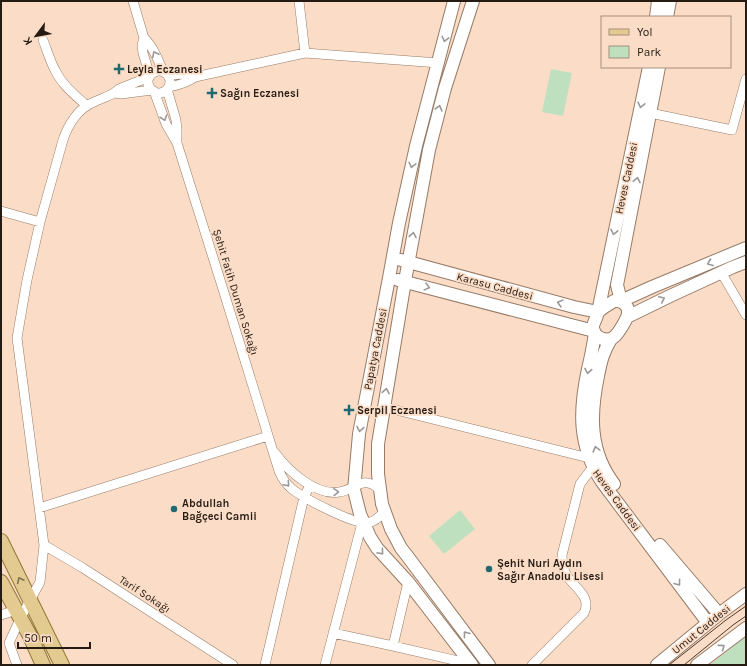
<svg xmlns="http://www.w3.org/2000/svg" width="747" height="666" font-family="Karla,sans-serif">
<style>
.green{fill:#bee0bf}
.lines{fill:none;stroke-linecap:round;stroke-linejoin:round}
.street-casing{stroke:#967b67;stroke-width:10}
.secondary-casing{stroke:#967b67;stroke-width:14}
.primary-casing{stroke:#937634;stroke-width:16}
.street{stroke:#fff;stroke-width:9}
.secondary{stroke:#fff;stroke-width:12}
.primary{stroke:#e2ca90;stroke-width:14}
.tram{stroke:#493b31;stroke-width:1}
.oneway{stroke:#9d9895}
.oneway2{stroke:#847252}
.poi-dot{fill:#1e6a70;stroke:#fbddc7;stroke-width:1.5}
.labels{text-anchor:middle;stroke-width:3.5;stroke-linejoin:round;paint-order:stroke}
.poi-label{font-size:11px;font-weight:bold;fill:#251b13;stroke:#fbddc7;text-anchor:start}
.street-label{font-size:11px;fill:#251b13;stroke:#fbddc7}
</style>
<rect width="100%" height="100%" fill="#fbddc7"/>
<!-- green -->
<path class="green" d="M551 69 572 73 563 116 542 112Z
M460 510 475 529 444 554 429 536Z
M746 636V665H710Z"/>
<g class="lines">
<!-- street casing -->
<g class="street-casing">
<path id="street" d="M133 1 144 38C153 46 158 60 163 71
M299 1 305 53
M144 38 142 45 143 53 150 76
M43 40C47 50 50 61 55 70 62 85 75 95 87 106
M148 82a11 11 0 1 1 22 0a11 11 0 1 1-22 0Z
M168 75 186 74 195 77
M169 87C179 85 187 83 195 77L305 53 439 63
M167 89 176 120 177 130V143
M154 91 166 124 177 143 222 286 279 471C282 478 286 484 292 489 303 498 353 524 367 523 374 522 380 517 384 511
M115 93 121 94 152 90
M650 113 732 130 746 79
M1 211 40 222
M721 272 746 315
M384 407 589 458
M275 453C288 471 316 496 339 492 356 490 362 474 379 489
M39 508 268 436
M44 545 83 568 233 665
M1 615 16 610
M333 633 393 646 471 664
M393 646 408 582
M17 665 9 643 20 619 40 582 44 545 17 338 27 280 40 222 63 140C68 125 78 108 94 102 102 98 112 96 119 89L149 77
M265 665 304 497 310 485
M325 665 362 523
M532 665 584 613C592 597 575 588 567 576 563 569 562 563 562 555L580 484 593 467"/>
</g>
<!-- secondary casing -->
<g class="secondary-casing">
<path id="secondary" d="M454 1 416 146 399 223 389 278 359 434 354 490 360 514 370 537 377 548 408 582 472 665
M473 1 445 88 429 150 405 281 378 444V474L382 504 391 529 401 548 408 557 489 665
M656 17 658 1
M667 17 670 1
M659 67 617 285 621 301 652 287 746 248
M401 260 574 307 598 312 649 67
M398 280 594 331
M614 301C621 300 629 305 628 313 628 318 618 334 614 337 606 343 593 337 593 327 593 324 595 321 596 318 596 318 598 313 598 312 602 308 609 304 614 301Z
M627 317 670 296 733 267 746 262
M595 333C593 346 591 357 588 369 579 411 578 445 602 482L708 623
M611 339C603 352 601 361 598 376 590 415 589 451 614 484
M660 545 719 614
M657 665 719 614 746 594
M697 665 746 628"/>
</g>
<!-- primary casing -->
<g class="primary-casing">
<path id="primary" d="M1 541 62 665
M1 582 30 636 43 665"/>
</g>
<!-- street -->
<use href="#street" class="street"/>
<!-- secondary -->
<use href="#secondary" class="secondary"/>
<!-- primary -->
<use href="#primary" class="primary"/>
<!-- tram -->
<path class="tram" d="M669 665 726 620 746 606
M684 665 733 625 746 616"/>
</g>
<!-- one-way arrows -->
<defs><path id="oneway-chevron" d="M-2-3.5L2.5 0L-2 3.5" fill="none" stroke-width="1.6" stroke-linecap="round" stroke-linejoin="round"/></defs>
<g class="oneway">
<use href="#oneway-chevron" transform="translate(445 39) rotate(104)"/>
<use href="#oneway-chevron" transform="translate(155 54) rotate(-117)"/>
<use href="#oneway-chevron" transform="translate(641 105) rotate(103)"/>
<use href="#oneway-chevron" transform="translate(439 108) rotate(-75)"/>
<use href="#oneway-chevron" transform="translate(164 118) rotate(71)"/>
<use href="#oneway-chevron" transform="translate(412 165) rotate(104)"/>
<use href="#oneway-chevron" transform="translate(637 180) rotate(-79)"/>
<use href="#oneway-chevron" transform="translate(614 232) rotate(102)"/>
<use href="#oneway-chevron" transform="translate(413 235) rotate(-80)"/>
<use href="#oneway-chevron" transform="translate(710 263) rotate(158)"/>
<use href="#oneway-chevron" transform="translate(427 287) rotate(15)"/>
<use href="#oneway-chevron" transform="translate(662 299) rotate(-25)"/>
<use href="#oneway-chevron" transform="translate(560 303) rotate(-165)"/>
<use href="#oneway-chevron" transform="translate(588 371) rotate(101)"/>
<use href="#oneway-chevron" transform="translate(386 391) rotate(-80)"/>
<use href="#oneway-chevron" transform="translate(360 429) rotate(100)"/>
<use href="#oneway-chevron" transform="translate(596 449) rotate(-105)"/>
<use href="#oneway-chevron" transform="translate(287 484) rotate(49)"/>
<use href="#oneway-chevron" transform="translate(336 492) rotate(-2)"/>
<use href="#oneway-chevron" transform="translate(381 552) rotate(49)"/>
<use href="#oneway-chevron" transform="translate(678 583) rotate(53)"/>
<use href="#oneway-chevron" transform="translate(466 634) rotate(-127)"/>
<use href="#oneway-chevron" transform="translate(722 647) rotate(-37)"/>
</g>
<use class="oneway2" href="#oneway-chevron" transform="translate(20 580) rotate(-116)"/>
<!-- markers -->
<g class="poi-dot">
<path d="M117 63h4v4h4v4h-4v4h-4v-4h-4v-4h4z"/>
<path d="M210 87h4v4h4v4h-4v4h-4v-4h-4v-4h4z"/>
<path d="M347 404h4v4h4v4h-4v4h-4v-4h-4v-4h4z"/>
<circle cx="174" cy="509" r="4"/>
<circle cx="489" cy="569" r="4"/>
</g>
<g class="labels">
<!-- poi labels -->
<g class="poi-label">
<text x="127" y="73">Leyla Eczanesi</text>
<text x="220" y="97">Sağın Eczanesi</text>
<text x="357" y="414">Serpil Eczanesi</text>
<text x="182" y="507">Abdullah<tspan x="182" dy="13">Bağçeci Camii</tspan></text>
<text x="497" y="567">Şehit Nuri Aydın<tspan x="497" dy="13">Sağır Anadolu Lisesi</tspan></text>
</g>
<!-- street labels -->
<g class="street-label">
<text transform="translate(626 178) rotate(-78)" y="4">Heves Caddesi</text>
<text transform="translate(495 286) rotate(15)" y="4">Karasu Caddesi</text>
<text transform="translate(236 292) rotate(73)" y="4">Şehit Fatih Duman Sokağı</text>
<text transform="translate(375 349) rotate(-79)" y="4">Papatya Caddesi</text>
<text transform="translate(617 500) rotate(54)" y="4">Heves Caddesi</text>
<text transform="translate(145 594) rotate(33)" y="4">Tarif Sokağı</text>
<text transform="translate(701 629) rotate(-39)" y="4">Umut Caddesi</text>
</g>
</g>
<!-- border -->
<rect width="747" height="666" fill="none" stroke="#251b13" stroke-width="4"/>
<!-- legend -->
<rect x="601" y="16" width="130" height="52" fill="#fbddc7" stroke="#a58f7f"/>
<rect x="609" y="29" width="20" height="6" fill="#e2ca90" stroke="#a58f7f"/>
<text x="637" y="36" font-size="12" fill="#251b13">Yol</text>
<rect x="609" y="46" width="20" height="12" fill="#bee0bf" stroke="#a58f7f"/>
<text x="637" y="56" font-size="12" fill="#251b13">Park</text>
<!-- north arrow -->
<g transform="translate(36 36) rotate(238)" stroke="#fbddc7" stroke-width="3" paint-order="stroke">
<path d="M0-3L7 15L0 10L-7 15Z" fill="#251b13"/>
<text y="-6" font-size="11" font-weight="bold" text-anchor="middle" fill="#251b13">K</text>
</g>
<!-- scale -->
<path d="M18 642v6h72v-6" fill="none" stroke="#251b13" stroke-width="2"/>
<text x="24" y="642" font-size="12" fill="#251b13" stroke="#fbddc7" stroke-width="3" paint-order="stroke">50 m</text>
</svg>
